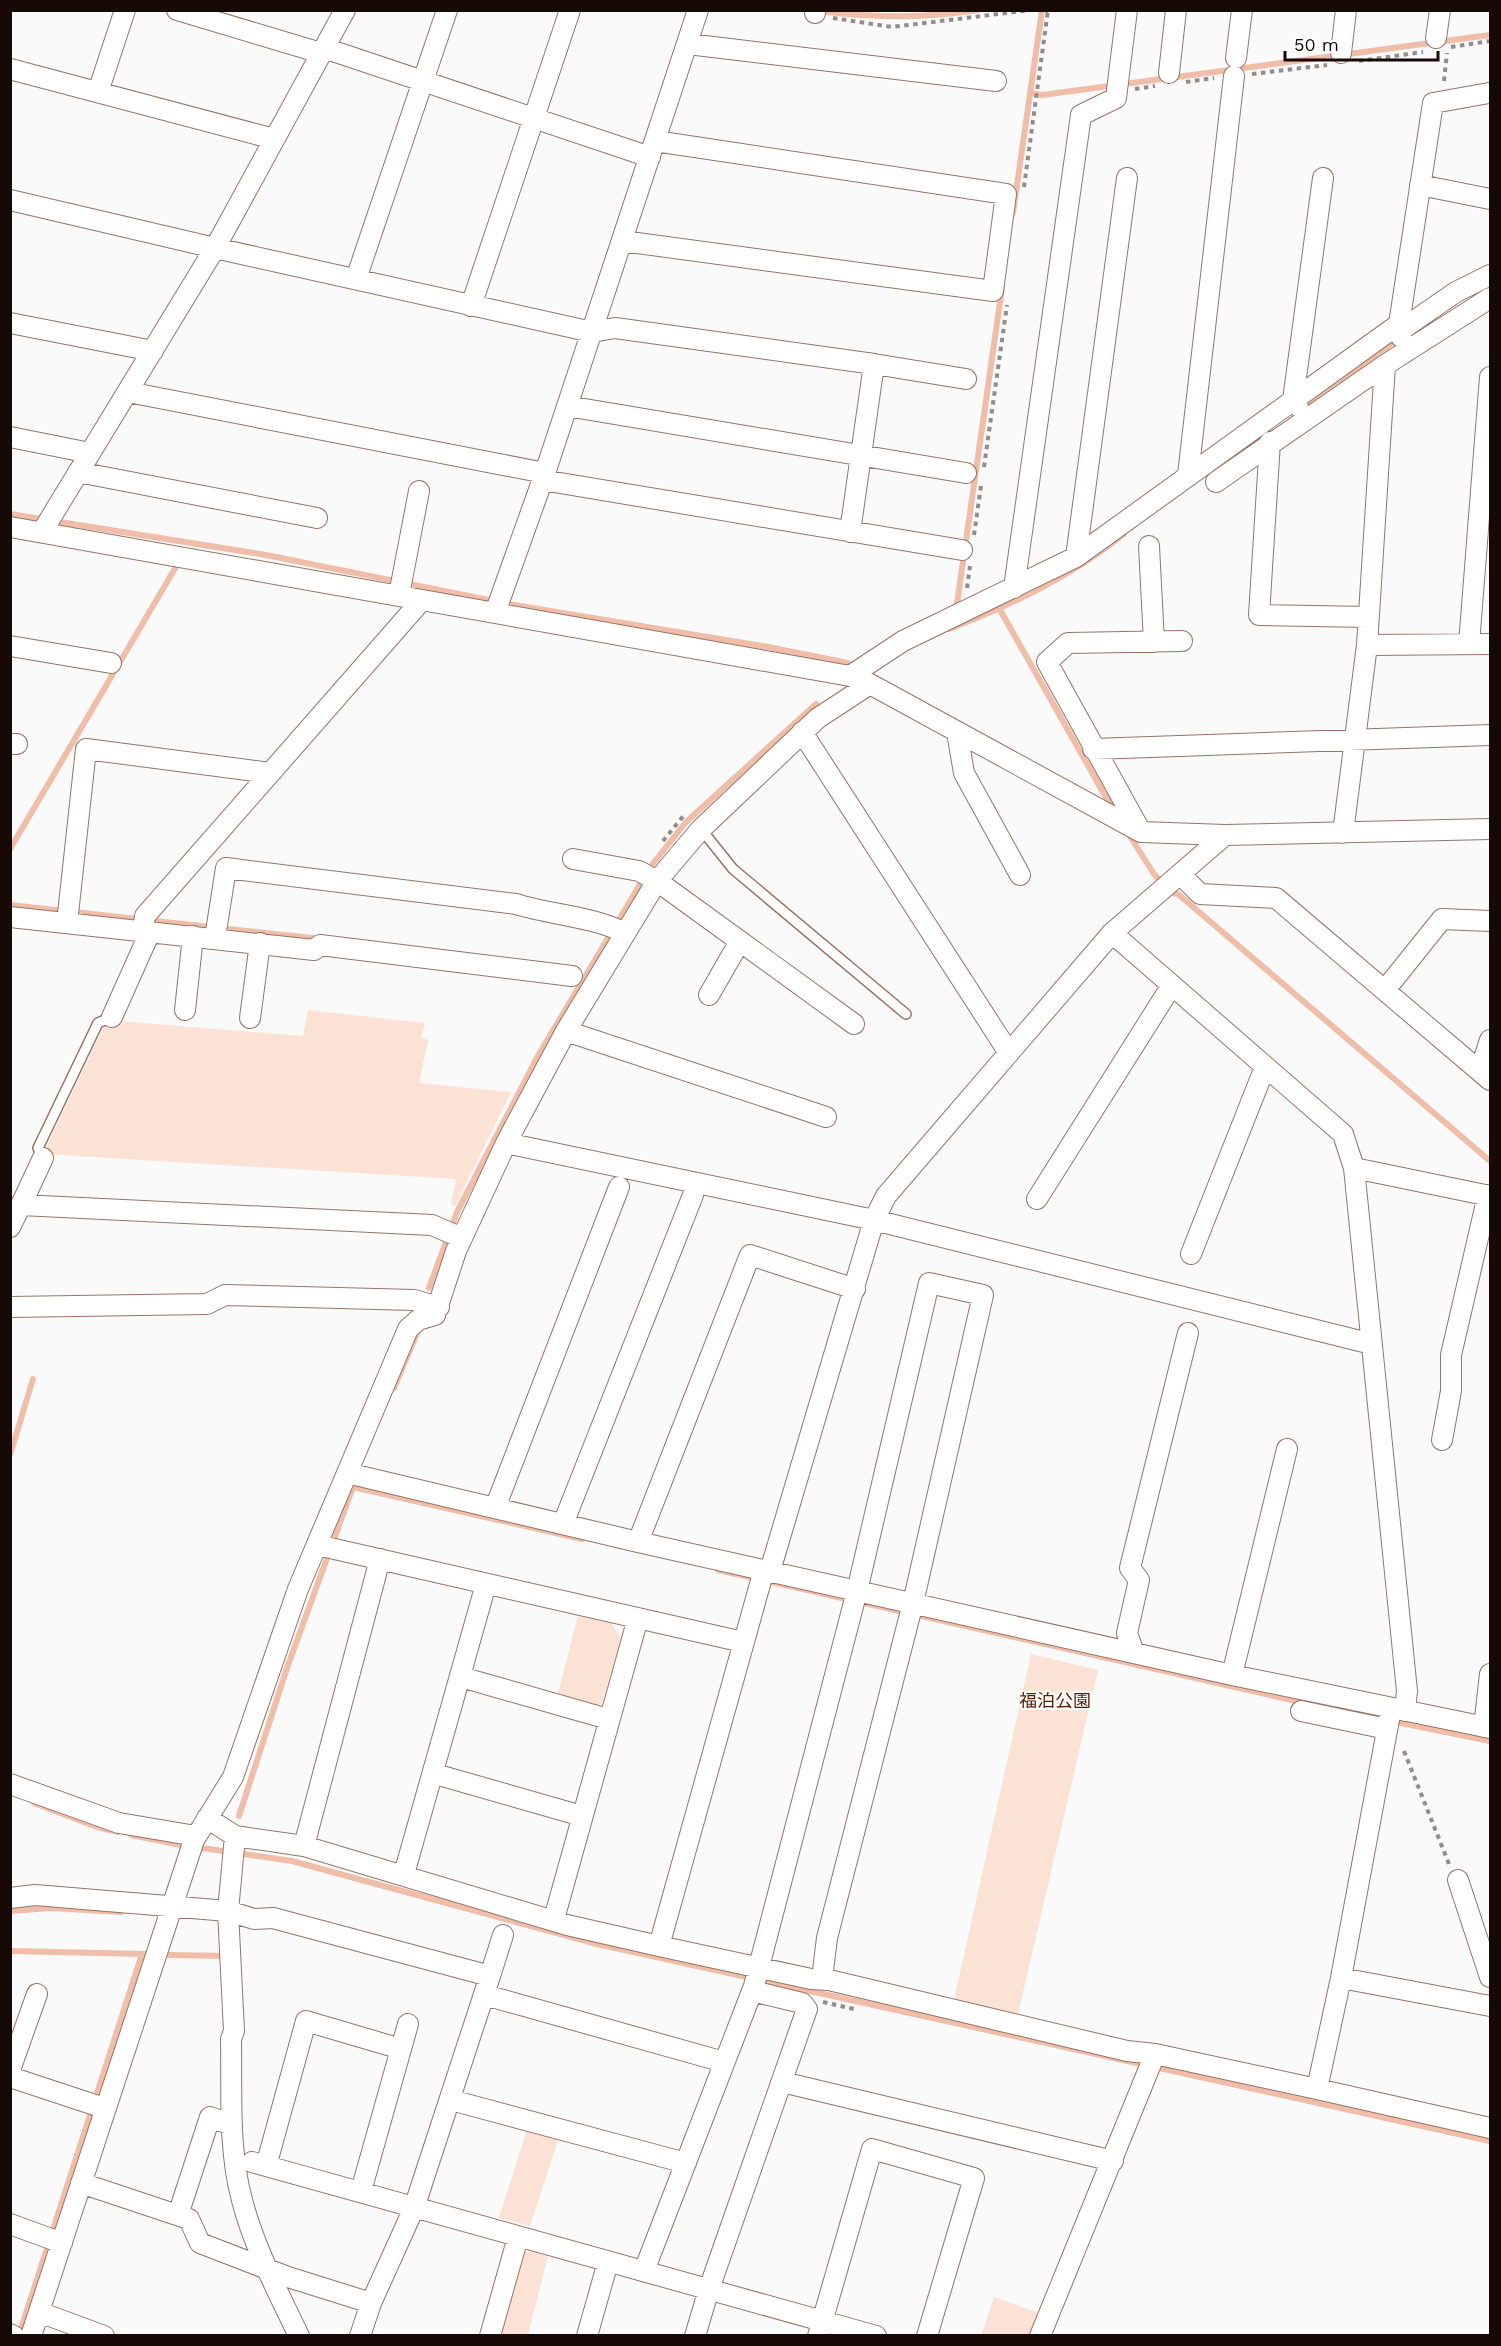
<svg xmlns="http://www.w3.org/2000/svg" width="1501" height="2346" font-family="'Work Sans','Noto Sans JP',sans-serif">
<style>
.green{fill:#fce1d5}
.lines{fill:none;stroke-linecap:round;stroke-linejoin:round}
.stream{stroke:#f0bda8;stroke-width:6}
.service-casing{stroke:#967465;stroke-width:12}
.minor-casing{stroke:#967465;stroke-width:22}
.path{stroke:#928c8a;stroke-width:4;stroke-dasharray:4.5 4.5;stroke-linecap:butt}
.service{stroke:#fff;stroke-width:9}
.minor{stroke:#fff;stroke-width:20}
.labels{text-anchor:middle;stroke-width:4.5;stroke-linejoin:round;paint-order:stroke}
.park-label{font-size:18px;fill:#591e00;stroke:#fff}
</style>
<rect width="100%" height="100%" fill="#fafafa"/>
<!-- green -->
<path class="green" d="M308 1010 425 1023 421 1038 428 1040 419 1083 511 1092 455 1206 451 1204 456 1179 43 1154 107 1020 303 1036Z
M578 1616 611 1623 621 1638 602 1703 596 1709 557 1697Z
M1031 1654 1098 1670 1018 2014 954 2000Z
M527 2129 559 2137 530 2226 499 2218Z
M527 2251 548 2256 528 2335 498 2336 521 2255Z
M994 2297 1039 2313 1032 2335 981 2336Z"/>
<g class="lines">
<!-- stream -->
<path class="stream" d="M828 12C883 18 924 18 978 10
M1031 93 1042 95 1490 35
M1013 213 1042 10
M1300 407 1398 339
M10 514 266 555 514 605 768 647 848 663
M999 608 1112 808
M956 611 1002 288
M949 629C1011 605 1072 576 1124 534
M1131 838 1154 874 1171 893 1178 894 1490 1161
M10 849 177 565
M10 905 321 939
M429 1288 457 1212 539 1054 651 866 686 822 816 704
M394 1388 417 1333
M10 1455 33 1379
M718 1570 1305 1703
M1391 1721 1490 1741
M34 1803 97 1827 118 1832
M239 1816 287 1668 353 1487 582 1539
M131 1835 181 1845 292 1861 597 1944 1490 2141
M10 1911 50 1908 121 1912
M10 1951 145 1954
M167 1955 228 1956
M19 2335 142 1954"/>
<!-- service casing -->
<g class="service-casing">
<path id="service" d="M701 829 733 869 906 1014
M43 1158 38 1148 98 1023 112 1017"/>
</g>
<!-- minor casing -->
<g class="minor-casing">
<path id="minor" d="M177 10 321 53
M815 13V10
M1436 38 1440 10
M688 44 996 81
M324 48 650 157
M1341 53 1346 10
M1236 58 1242 10
M10 69 274 139
M1169 73 1176 10
M98 92 125 10
M1420 185 1490 199
M10 200 215 248 592 332 615 328 874 364 966 379
M622 241 993 291 1006 194 655 141
M356 279 447 10
M471 306 570 10
M10 323 153 351
M1398 332 1456 292 1490 275
M1401 337 1399 324 1433 103 1489 93
M128 392 545 473
M567 406 966 473
M1298 406 1293 400 1323 178
M10 437 90 453
M1270 442 1259 615 1369 617
M78 472 317 518
M1188 475 1234 76
M542 480 962 550
M1216 482 1385 365 1490 298
M10 527 850 676 870 684 1141 832 1225 835 1490 829
M42 532 215 248 345 10
M850 532 874 364
M1149 546 1154 642
M1076 557 1127 178
M1014 588 1081 115 1116 98 1127 10
M399 595 419 491
M495 613 545 473 698 10
M1469 644 1490 377
M1367 645 1490 644
M10 646 111 663
M850 676 903 641 1076 557 1399 324
M802 732 1009 1053
M957 732 964 773 1020 875
M10 744H17
M1093 749 1490 735
M1141 832 1047 662 1068 643 1182 641
M1343 833 1367 645 1385 365
M573 859 639 871 657 881 854 1024
M1180 874 1200 894 1276 898 1490 1080
M10 917 314 950 320 945 572 976
M67 923 86 749 270 773
M143 930 145 916 422 600
M1112 933 1343 1134 1354 1168 1407 1691 1405 1711
M215 938 226 868 516 904C551 915 592 916 625 933
M1385 990 1442 919 1490 921
M709 995 740 941
M185 1010 193 936
M112 1017 150 932
M250 1018 260 943
M566 1031 826 1117
M1480 1071 1490 1040
M506 1143 874 1220 1372 1344
M1354 1168 1490 1196
M1037 1199 1172 985
M21 1205 43 1158
M10 1227 21 1205 432 1225 462 1238
M1191 1254 1265 1067
M10 1307 207 1304 225 1295 414 1300 439 1307
M1442 1440 1451 1391V1355L1488 1195
M347 1473 638 1542 1232 1675 1490 1728
M495 1508 619 1187
M563 1524 693 1195
M638 1542 750 1255 855 1289
M317 1545 743 1642
M770 1571 874 1220 886 1196 1112 933 1225 835
M1134 1653 1127 1633 1139 1580 1130 1568 1188 1333
M1232 1675 1287 1449
M461 1677 608 1719
M1391 1709 1341 1978 1317 2089 1490 2128
M1301 1711 1387 1729
M1484 1727 1490 1674
M435 1774 582 1816
M10 1784 119 1823 196 1836
M207 1818 235 1836 304 1846 567 1925 659 1946 764 1570
M235 1836 228 1911 234 2031 231 2039C232 2091 228 2149 242 2200 254 2247 278 2292 299 2336
M304 1846 380 1559
M404 1874 486 1584
M1458 1880 1490 1977
M10 1898 35 1895 228 1911 254 1919 273 1918 490 1976 414 2208 371 2303 288 2277 200 2243 189 2219 81 2183
M554 1919 638 1618
M659 1946 811 1979 829 1980 1127 2051 1155 2054 1317 2089
M490 1976 503 1935
M1341 1978 1490 2006
M485 1995 724 2062
M10 2070 37 1994
M10 2077 104 2108
M782 2082 1113 2161
M451 2100 686 2163
M252 2162 876 2336
M266 2166 306 2021 401 2049
M361 2191 408 2024
M178 2215 210 2117 232 2125
M10 2224 62 2243
M644 2271 754 1986 857 1591 929 1283 983 1295 913 1603 827 1938 822 1979
M39 2312 104 2336
M10 2334 14 2336
M31 2336 194 1840 233 1777 298 1589 408 1329 418 1320 435 1315 456 1251 506 1143 566 1031 657 881 701 829 818 718 870 684
M360 2336 371 2303
M490 2336 518 2237
M587 2336 608 2262
M695 2336 709 2289 807 2009 802 2003 752 1991
M818 2336 872 2149 974 2178 927 2336
M1040 2336 1155 2054"/>
</g>
<!-- path -->
<path class="path" d="M1037 10 1048 11
M833 18 892 27 1031 10
M1451 47 1490 41
M1359 61 1423 52
M1252 74 1327 65
M1444 81 1447 53
M1186 82 1214 78
M1135 89 1155 86
M1024 187 1048 10
M984 467 1007 305
M974 535 981 486
M967 588 970 566
M663 841 685 814
M1404 1751 1449 1864
M823 2002 854 2009"/>
<!-- service -->
<use href="#service" class="service"/>
<!-- minor -->
<use href="#minor" class="minor"/>
</g>
<g class="labels">
<!-- park labels -->
<g class="park-label">
<text x="1055" y="1707">福泊公園</text>
</g>
</g>
<!-- border -->
<rect width="1501" height="2346" fill="none" stroke="#170a06" stroke-width="24"/>
<!-- scale -->
<path d="M1285 51v9h153v-9" fill="none" stroke="#170a06" stroke-width="3"/>
<text x="1294" y="51" font-size="18" fill="#170a06" stroke="#ffffff" stroke-width="4.5" paint-order="stroke">50 m</text>
</svg>
